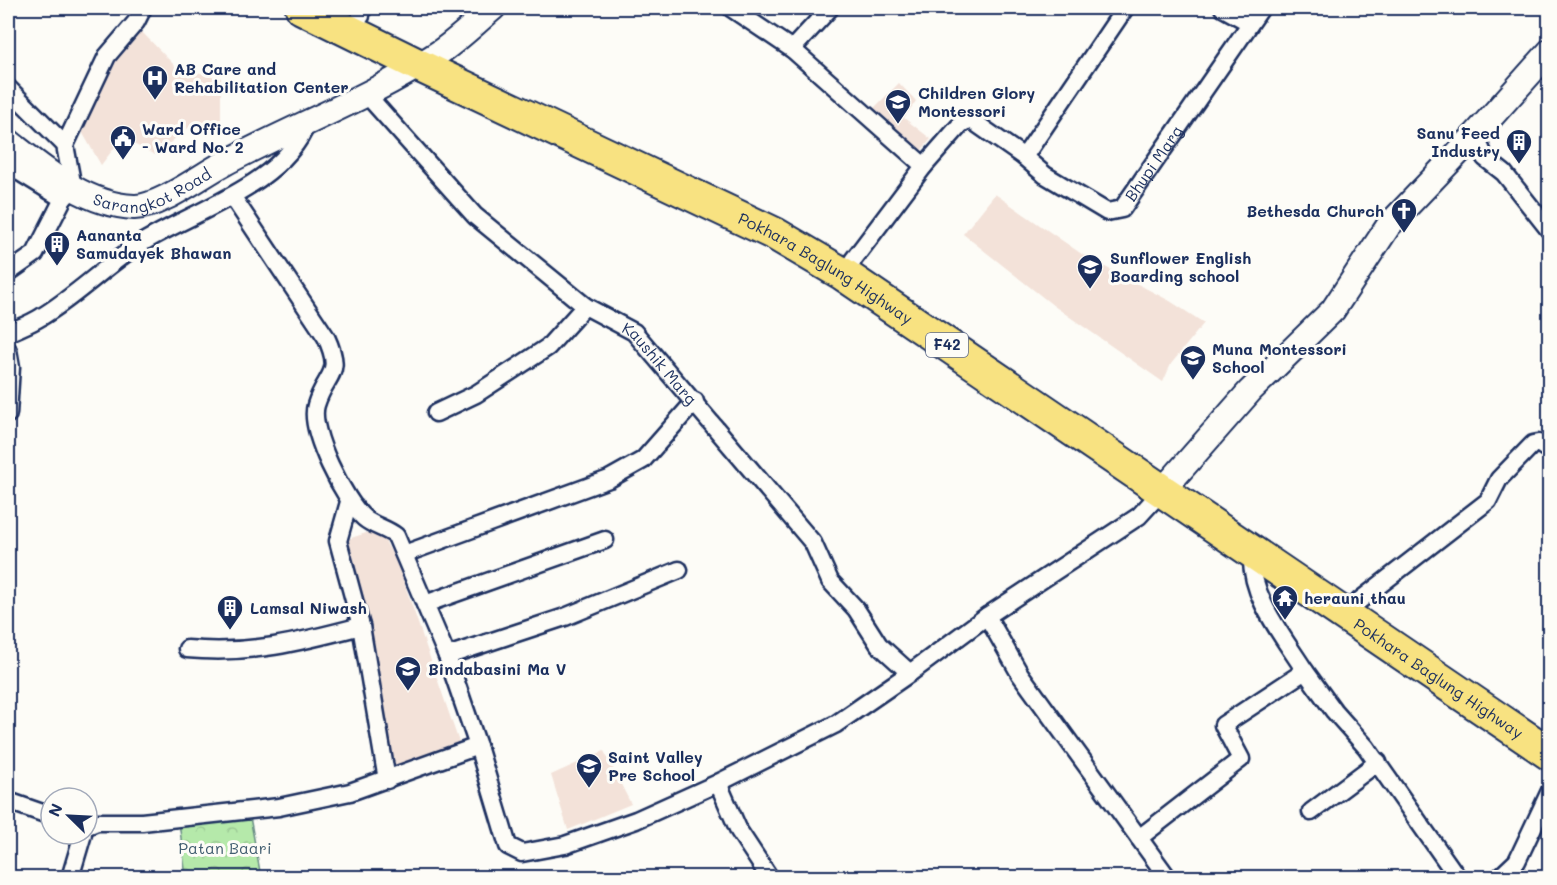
<svg xmlns="http://www.w3.org/2000/svg" width="1557" height="885" font-family="Mali,sans-serif">
<style>
.built{fill:#f3e2d9}
.forest{fill:url(#forest-crowns);stroke:#688c84;stroke-width:1.5}
.lines{fill:none;stroke-linecap:round;stroke-linejoin:round}
.street-casing{stroke:#1b2f5e;stroke-width:21}
.secondary-casing{stroke:#1b2f5e;stroke-width:28}
.highway-casing{stroke:#1b2f5e;stroke-width:36}
.street{stroke:#fdfcf7;stroke-width:16}
.secondary{stroke:#fdfcf7;stroke-width:24}
.highway{stroke:#f8e281;stroke-width:32}
.labels{text-anchor:middle;stroke-width:6;stroke-linejoin:round;paint-order:stroke}
.shield{fill:#fdfcf7;stroke:#5f6c8c;stroke-width:1.5}
.shield-label{font-size:15px;font-weight:bold;fill:#1b2f5e}
.poi-label{font-size:16px;font-weight:bold;fill:#1b2f5e;stroke:#fdfcf7;text-anchor:start}
.street-label{font-size:16px;fill:#1b2f5e;stroke:#fdfcf7}
.park-label{font-size:16px;fill:#425e71;stroke:#fdfcf7}
</style>
<defs>
<pattern id="forest-crowns" width="20" height="18" patternUnits="userSpaceOnUse" patternTransform="scale(1.5)"><rect width="20" height="18" fill="#b5e9aa"/><path d="M2 6a3 3 0 1 1 6 0M12 15a3 3 0 1 1 6 0" fill="none" stroke="#9bc895"/></pattern>
</defs>
<rect width="100%" height="100%" fill="#fdfcf7"/>
<filter id="ink" filterUnits="userSpaceOnUse"><feTurbulence type="fractalNoise" baseFrequency=".0167" numOctaves="2"/><feDisplacementMap in="SourceGraphic" scale="12" xChannelSelector="R" yChannelSelector="G"/><feConvolveMatrix kernelMatrix="1 2 1 2 8 2 1 2 1" color-interpolation-filters="sRGB"/></filter>
<g filter="url(#ink)">
<!-- built -->
<path class="built" d="M141 31 176 67 221 78V132L193 124 155 155 122 138 101 165 78 125 106 64Z
M899 83 916 101 904 118 931 139 919 153 870 112Z
M995 194 1086 257 1170 301 1204 323 1171 364 1163 382 1054 306 963 234Z
M378 529 397 562 461 748 386 772 342 541Z
M604 751 631 804 568 830 551 775Z"/>
<!-- forest -->
<path class="forest" d="M250 817 261 877H186L179 822Z"/>
<g class="lines">
<!-- street casing -->
<g class="street-casing">
<g id="street">
<path d="M731 8 792 49"/>
<path d="M830 8 792 49 924 166 853 260"/>
<path d="M1223 8 1250 23"/>
<path d="M361 16V8"/>
<path d="M8 88 65 145 73 188 63 199 35 254 8 273"/>
<path id="s1" d="M367 95 475 216 585 306 634 332 813 543 830 581 856 609 879 645 910 673"/>
<path d="M1475 135 1485 158 1504 173 1550 231"/>
<path d="M65 145 107 56 136 22 143 8"/>
<path d="M1024 157 1125 8"/>
<path d="M8 165 63 199"/>
<path id="s2" d="M924 166 961 124 968 120 974 122 1024 157 1045 175 1107 212 1122 209 1261 8"/>
<path d="M232 196 326 337C344 376 326 372 316 405 308 430 345 501 364 518 373 526 386 528 396 536L447 656 478 746 508 846 522 853 565 845 636 820 718 783 836 724 910 673 987 616 1139 516 1162 491"/>
<path d="M8 333C18 328 30 324 41 317 73 298 101 270 132 249 185 213 282 188 307 123"/>
<path d="M8 350 11 367 8 414"/>
<path d="M436 413 476 394 548 347 585 306"/>
<path d="M349 502 338 541 361 626"/>
<path d="M404 554 609 479 643 460 695 401"/>
<path d="M1359 601 1488 501 1499 479 1533 444 1538 443 1550 451"/>
<path d="M425 604 605 540"/>
<path d="M987 616 1020 674 1168 878"/>
<path d="M187 649C251 655 300 642 361 626L387 780"/>
<path d="M447 656 565 617 679 570"/>
<path d="M1305 671 1334 711 1366 747 1458 878"/>
<path d="M718 783 739 831 770 878"/>
<path d="M8 801 51 816"/>
<path d="M1311 812 1378 762"/>
<path d="M87 826 97 822H142L279 807 350 792 478 746"/>
<path d="M1139 838 1241 759 1223 725 1305 671C1283 636 1249 596 1252 553"/>
<path d="M70 878 83 834"/>
<path d="M1499 878 1517 861 1550 791"/>
</g>
</g>
<!-- secondary casing -->
<g class="secondary-casing">
<g id="secondary">
<path id="s3" d="M8 141C45 170 85 205 134 207 158 208 202 175 223 164 294 126 370 98 437 54 457 41 475 23 493 8"/>
<path d="M1162 491 1250 391 1333 310 1389 225 1475 135 1550 51"/>
</g>
</g>
<!-- highway casing -->
<g class="highway-casing">
<g id="highway">
<path id="s4" d="M302 8 418 65 775 234 843 274 1550 754"/>
</g>
</g>
<!-- street -->
<use href="#street" class="street"/>
<!-- secondary -->
<use href="#secondary" class="secondary"/>
<!-- highway -->
<use href="#highway" class="highway"/>
</g>
</g>
<!-- icons -->
<defs>
<g id="hospital-pin" transform="scale(1.35)"><path d="M0 17L-7.5 6A9.5 9.5 0 1 1 7.5 6Z" fill="#1b2f5e" stroke="#fdfcf7"/><path d="M-5-5h3v3.5h4V-5h3V5h-3V1.5h-4V5h-3Z" fill="#fff"/></g>
<g id="school-pin" transform="scale(1.35)"><path d="M0 17L-7.5 6A9.5 9.5 0 1 1 7.5 6Z" fill="#1b2f5e" stroke="#fdfcf7"/><path d="M0-5L7-2L0 1L-7-2ZM-4 1L0 2.5L4 1V4Q0 6-4 4Z" fill="#fff"/></g>
<g id="civic-pin" transform="scale(1.35)"><path d="M0 17L-7.5 6A9.5 9.5 0 1 1 7.5 6Z" fill="#1b2f5e" stroke="#fdfcf7"/><path d="M-.6-6.5H3V-4.5H.6V-3L4-1V1h2V6H-6V1h2V-1L-.6-3ZM-1.2 2.5V6h2.4V2.5Z" fill="#fff"/></g>
<g id="building-pin" transform="scale(1.35)"><path d="M0 17L-7.5 6A9.5 9.5 0 1 1 7.5 6Z" fill="#1b2f5e" stroke="#fdfcf7"/><path d="M-4-6H4V6H1V3H-1V6H-4ZM-2.5-4.3h1.7v1.8h-1.7ZM.8-4.3h1.7v1.8H.8ZM-2.5-1h1.7V.8h-1.7ZM.8-1h1.7V.8H.8Z" fill="#fff"/></g>
<g id="church-pin" transform="scale(1.35)"><path d="M0 17L-7.5 6A9.5 9.5 0 1 1 7.5 6Z" fill="#1b2f5e" stroke="#fdfcf7"/><path d="M-1.2-6h2.4v3.5h3.3v2.4h-3.3V6h-2.4V-.1h-3.3v-2.4h3.3Z" fill="#fff"/></g>
<g id="temple-pin" transform="scale(1.35)"><path d="M0 17L-7.5 6A9.5 9.5 0 1 1 7.5 6Z" fill="#1b2f5e" stroke="#fdfcf7"/><path d="M0-6L5-2H3V0L6.5 2.5H4V6H1.5V3h-3V6H-4V2.5H-6.5L-3 0V-2H-5Z" fill="#fff"/></g>
</defs>
<g fill-rule="evenodd">
<use href="#hospital-pin" x="155" y="78"/>
<use href="#school-pin" x="898" y="102"/>
<use href="#civic-pin" x="123" y="138"/>
<use href="#building-pin" x="1519" y="142"/>
<use href="#church-pin" x="1404" y="211"/>
<use href="#building-pin" x="57" y="244"/>
<use href="#school-pin" x="1090" y="267"/>
<use href="#school-pin" x="1193" y="358"/>
<use href="#temple-pin" x="1285" y="598"/>
<use href="#building-pin" x="230" y="608"/>
<use href="#school-pin" x="408" y="669"/>
<use href="#school-pin" x="589" y="766"/>
</g>
<g class="labels">
<!-- shield labels -->
<rect class="shield" x="926" y="333" width="42" height="24" rx="4.5"/>
<g class="shield-label">
<text x="947" y="350">F42</text>
</g>
<!-- poi labels -->
<g class="poi-label">
<text x="174" y="75">AB Care and<tspan x="174" dy="18">Rehabilitation Center</tspan></text>
<text x="918" y="99">Children Glory<tspan x="918" dy="18">Montessori</tspan></text>
<text x="142" y="135">Ward Office<tspan x="142" dy="18">- Ward No. 2</tspan></text>
<text x="1500" y="139" text-anchor="end">Sanu Feed<tspan x="1500" dy="18">Industry</tspan></text>
<text x="1384" y="217" text-anchor="end">Bethesda Church</text>
<text x="76" y="241">Aananta<tspan x="76" dy="18">Samudayek Bhawan</tspan></text>
<text x="1110" y="264">Sunflower English<tspan x="1110" dy="18">Boarding school</tspan></text>
<text x="1212" y="355">Muna Montessori<tspan x="1212" dy="18">School</tspan></text>
<text x="1304" y="604">herauni thau</text>
<text x="250" y="614">Lamsal Niwash</text>
<text x="428" y="675">Bindabasini Ma V</text>
<text x="608" y="763">Saint Valley<tspan x="608" dy="18">Pre School</tspan></text>
</g>
<!-- street labels -->
<g class="street-label">
<text dy="6" stroke="none"><textPath href="#s2" startOffset="302">Bhupi Marg</textPath></text>
<text dy="6" stroke="none"><textPath href="#s3" startOffset="166">Sarangkot Road</textPath></text>
<text dy="6" stroke="none"><textPath href="#s4" startOffset="585">Pokhara Baglung Highway</textPath></text>
<text dy="6" stroke="none"><textPath href="#s1" startOffset="400">Kaushik Marg</textPath></text>
<text dy="6" stroke="none"><textPath href="#s4" startOffset="1323">Pokhara Baglung Highway</textPath></text>
</g>
<!-- park labels -->
<g class="park-label">
<text x="225" y="854">Patan Baari</text>
</g>
</g>
<!-- margin -->
<rect width="1557" height="885" fill="none" stroke="#fdfcf7" stroke-width="30"/>
<rect x="15" y="15" width="1527" height="855" fill="none" stroke="#1b2f5e" stroke-width="2" filter="url(#ink)"/>
<!-- north arrow -->
<g transform="translate(69 816) rotate(294)"><circle r="28" fill="#fdfcf7" stroke="#a3aaba" stroke-width="1.5"/>
<path d="M0-4.5L10 22L0 15L-10 22Z" fill="#1b2f5e"/>
<text y="-9" font-size="16" font-weight="bold" text-anchor="middle" fill="#1b2f5e">N</text>
</g>
</svg>
